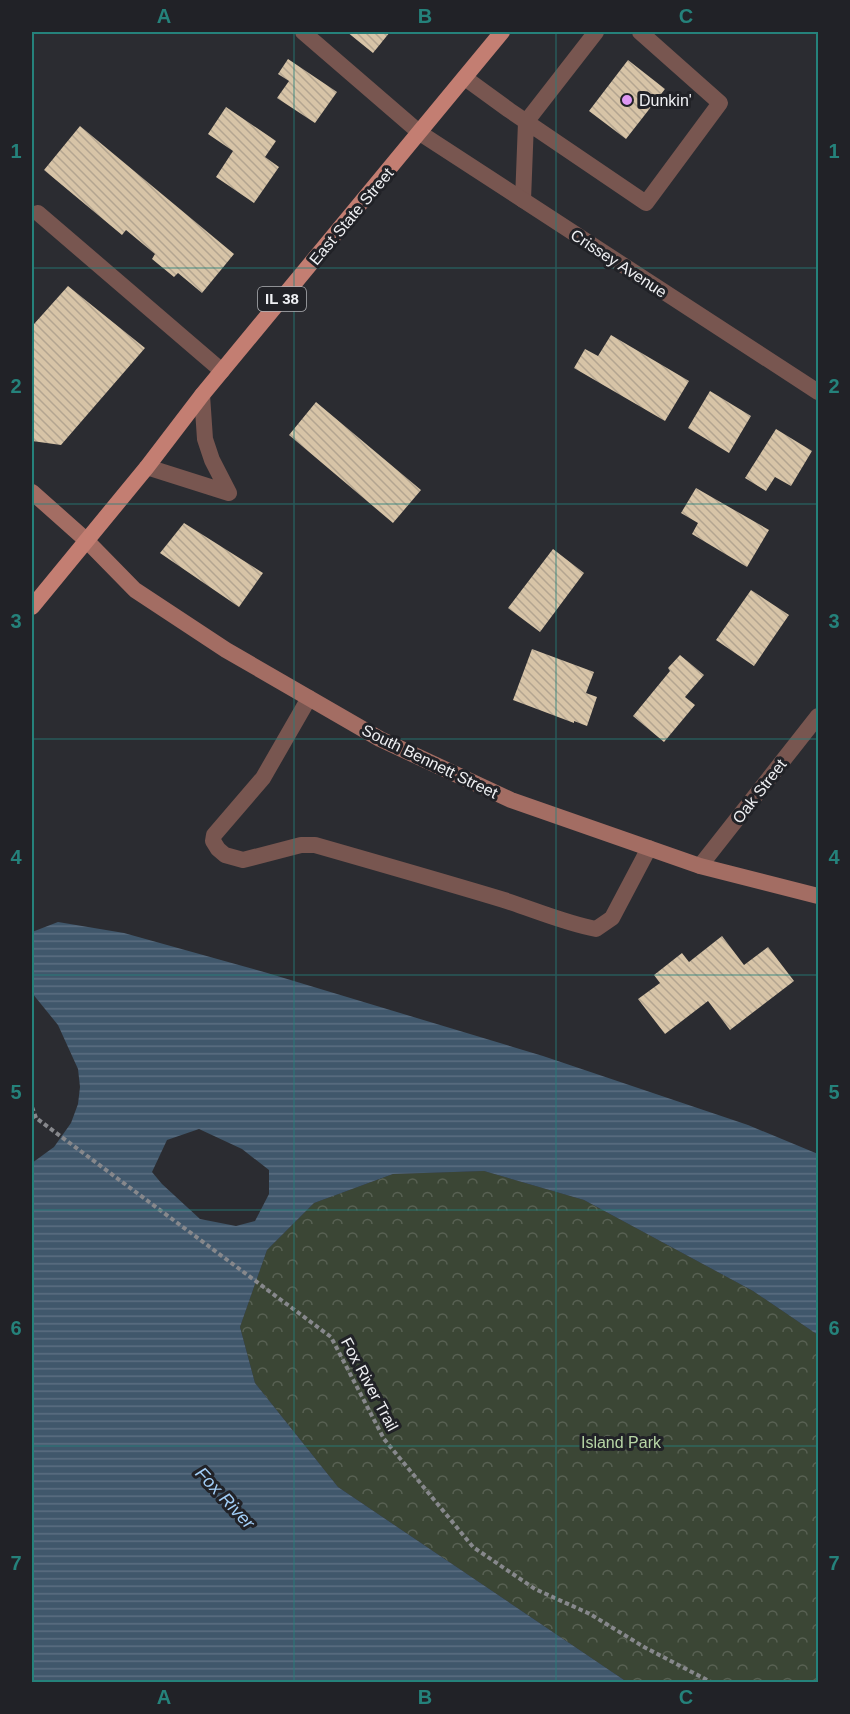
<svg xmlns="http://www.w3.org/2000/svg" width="850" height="1714" font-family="Helvetica,sans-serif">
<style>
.park{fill:url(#park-crowns)}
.water{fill:url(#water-rules);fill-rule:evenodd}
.building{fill:url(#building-back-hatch)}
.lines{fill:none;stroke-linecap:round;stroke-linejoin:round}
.path{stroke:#87888c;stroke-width:4;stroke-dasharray:4.5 3;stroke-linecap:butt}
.service{stroke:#785650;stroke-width:16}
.minor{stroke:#785650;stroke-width:16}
.secondary{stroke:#a36d63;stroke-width:16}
.primary{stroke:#c37e72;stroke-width:16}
.grid{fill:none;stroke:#25827b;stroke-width:1.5;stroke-opacity:0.55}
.poi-dot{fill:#de98f3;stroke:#212227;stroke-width:2}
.labels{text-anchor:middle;stroke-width:6;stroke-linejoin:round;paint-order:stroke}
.shield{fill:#212227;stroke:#b1b2b6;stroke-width:1.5}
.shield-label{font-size:15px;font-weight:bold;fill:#eff0f3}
.poi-label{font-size:16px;fill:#eff0f3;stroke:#212227;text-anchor:start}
.street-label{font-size:16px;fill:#eff0f3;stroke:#212227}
.park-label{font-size:16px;fill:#b7d6a6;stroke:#212227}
.water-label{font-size:18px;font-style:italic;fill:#a2cef7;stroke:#212227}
.neatline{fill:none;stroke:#25827b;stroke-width:2}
.grid-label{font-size:20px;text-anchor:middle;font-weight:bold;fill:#25827b}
</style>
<defs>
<pattern id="park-crowns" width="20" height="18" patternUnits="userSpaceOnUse" patternTransform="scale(1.5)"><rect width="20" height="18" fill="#3b4635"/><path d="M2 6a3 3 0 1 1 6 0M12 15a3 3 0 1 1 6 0" fill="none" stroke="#586153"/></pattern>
<pattern id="water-rules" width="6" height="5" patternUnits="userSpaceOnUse" patternTransform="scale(1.5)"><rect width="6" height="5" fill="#40576b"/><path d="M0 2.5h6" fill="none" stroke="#5c6f81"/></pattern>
<pattern id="building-back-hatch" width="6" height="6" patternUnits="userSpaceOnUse" patternTransform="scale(1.5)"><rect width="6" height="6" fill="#d7c4a7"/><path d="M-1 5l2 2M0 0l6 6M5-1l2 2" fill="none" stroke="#b3a590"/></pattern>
</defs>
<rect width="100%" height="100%" fill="#2b2c31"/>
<!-- park -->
<path class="park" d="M484 1171 584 1200 753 1291 818 1335V1682H627L338 1487 255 1383 240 1327 267 1250 314 1203 393 1174Z"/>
<!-- water -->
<path class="water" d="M58 922 124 933 264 972 543 1056 748 1125 818 1154V1335L753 1291 584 1200 484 1171 393 1174 314 1203 267 1250 240 1327 255 1383 338 1487 627 1682H32V1163L54 1147 71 1123 78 1104 80 1087 78 1069 58 1025 32 993V932ZM199 1129 242 1149 269 1170V1194L255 1221 236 1226 200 1219 162 1184 152 1172 167 1140Z"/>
<!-- building -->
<path class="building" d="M347 32H390L373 53Z
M288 59 337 92 315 123 277 98 289 81 278 74Z
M628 60 665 89 626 139 589 111Z
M226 107 276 141 265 157 279 167 254 203 216 177 233 151 208 134Z
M80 126 234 254 202 293 178 273 174 277 152 259 155 254 126 230 122 235 44 170Z
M68 286 145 348 61 445 32 441V322L34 324Z
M611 335 689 381 665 421 574 368 585 349 598 356Z
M710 391 751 416 729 453 688 428Z
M316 402 421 490 393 523 289 435Z
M776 429 812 451 791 486 775 477 766 491 745 478Z
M696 488 769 530 747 567 692 534 698 523 681 513Z
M184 523 263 573 239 607 160 553Z
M553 549 584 573 540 632 508 608Z
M751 590 789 615 754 666 716 640Z
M532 649 594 672 586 693 597 697 587 726 574 721V723L513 700Z
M680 655 704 675 685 697 695 705 664 742 633 716 670 671 668 668Z
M722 936 744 965 768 947 794 981 730 1030 708 1001 665 1034 638 999 660 983 654 975 682 953 689 962Z"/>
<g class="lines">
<!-- path -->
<path class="path" d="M32 1107 36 1118
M32 1115 331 1337 384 1439 473 1547 535 1589 590 1614 644 1647 711 1682"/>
<!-- service -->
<path class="service" d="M303 32 420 133
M465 78 509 110 646 203 720 103 640 32
M523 200 526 122 596 32
M38 213 222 371
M202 395 205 439 212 460 229 493
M147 467 229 493
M309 698 263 778 214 835 213 841 218 849 225 855 243 860 301 845H315C378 863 441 881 504 900 535 910 565 923 596 929L612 918 649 848"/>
<!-- minor -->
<path class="minor" d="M420 133 818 392
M700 866 818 716"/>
<!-- secondary -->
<path class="secondary" d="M32 492 86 540 135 590 226 650 380 739 511 800 700 866 818 896"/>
<!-- primary -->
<path class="primary" d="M32 607 147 467 202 395 502 32"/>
</g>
<!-- grid -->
<path class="grid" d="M294 32V1682M556 32V1682M32 268H818M32 504H818M32 739H818M32 975H818M32 1210H818M32 1446H818"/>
<!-- markers -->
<circle class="poi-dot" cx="627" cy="100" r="6"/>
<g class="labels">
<!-- shield labels -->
<rect class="shield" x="258" y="287" width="48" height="24" rx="4.5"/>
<g class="shield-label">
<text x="282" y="304">IL 38</text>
</g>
<!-- poi labels -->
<g class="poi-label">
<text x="639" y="106">Dunkin'</text>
</g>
<!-- street labels -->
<g class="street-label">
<text transform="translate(351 216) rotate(-50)" y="6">East State Street</text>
<text transform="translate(619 263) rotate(33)" y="6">Crissey Avenue</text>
<text transform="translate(430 761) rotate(26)" y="6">South Bennett Street</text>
<text transform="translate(759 791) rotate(-52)" y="6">Oak Street</text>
<text transform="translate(370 1384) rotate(62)" y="6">Fox River Trail</text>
</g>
<!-- park labels -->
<g class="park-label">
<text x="621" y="1448">Island Park</text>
</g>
<!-- water labels -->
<g class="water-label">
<text transform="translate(225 1498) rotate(47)" y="6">Fox River</text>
</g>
</g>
<!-- border -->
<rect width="850" height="1714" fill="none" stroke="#212227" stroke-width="66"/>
<rect x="33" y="33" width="784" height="1648" class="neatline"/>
<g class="grid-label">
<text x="164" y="23">A</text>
<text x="425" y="23">B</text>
<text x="686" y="23">C</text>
<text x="16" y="158">1</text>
<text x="834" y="158">1</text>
<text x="16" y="393">2</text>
<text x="834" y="393">2</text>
<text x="16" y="628">3</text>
<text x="834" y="628">3</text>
<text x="16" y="864">4</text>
<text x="834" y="864">4</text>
<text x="16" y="1099">5</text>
<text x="834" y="1099">5</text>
<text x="16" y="1335">6</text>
<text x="834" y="1335">6</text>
<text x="16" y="1570">7</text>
<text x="834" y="1570">7</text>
<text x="164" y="1704">A</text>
<text x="425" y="1704">B</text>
<text x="686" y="1704">C</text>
</g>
</svg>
